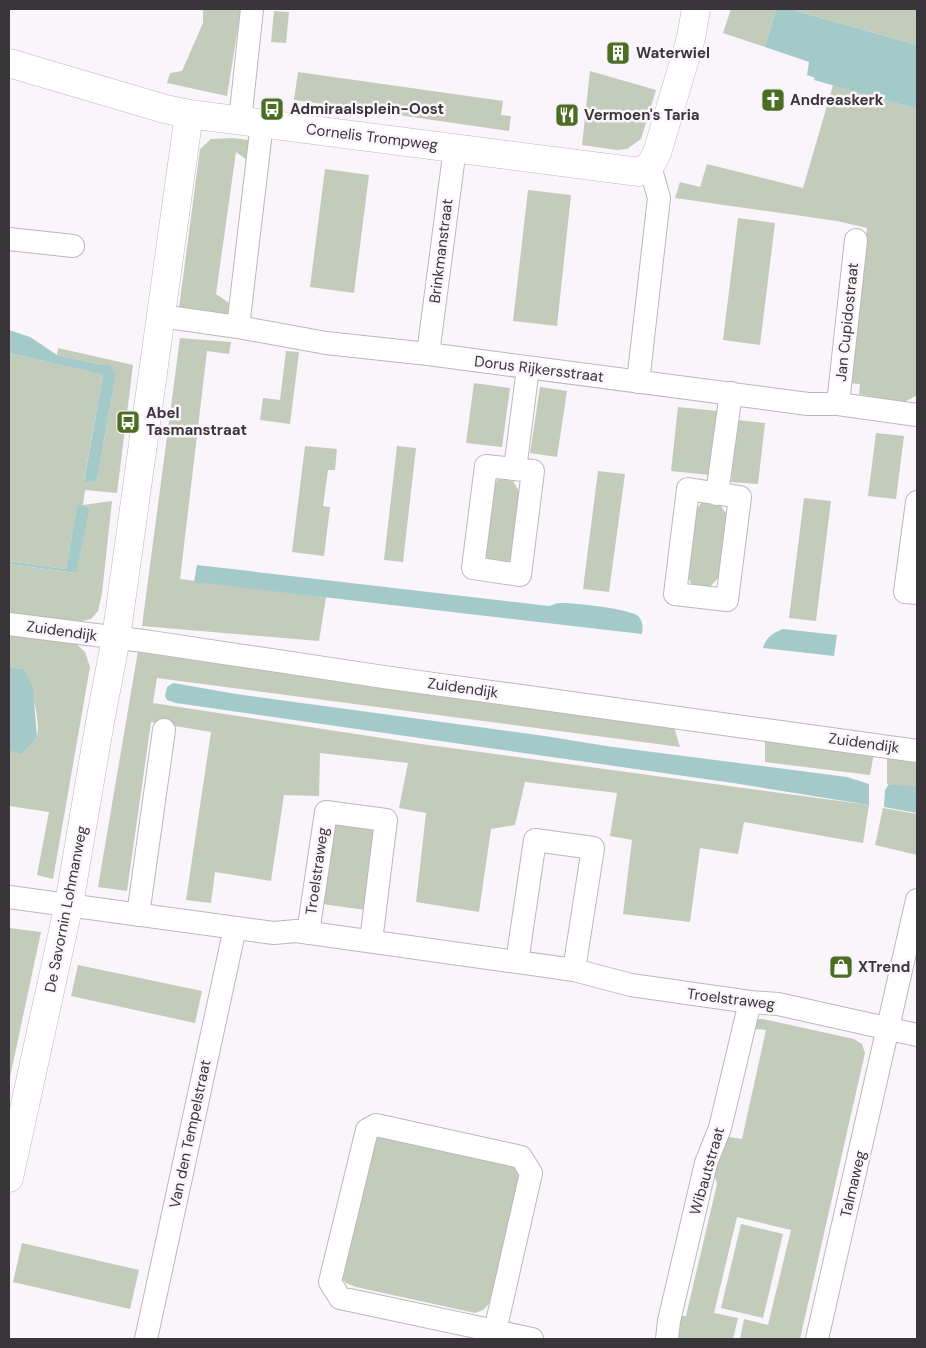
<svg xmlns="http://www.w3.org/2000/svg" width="926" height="1348" font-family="'DM Sans',sans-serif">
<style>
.green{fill:#c3cbba}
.water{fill:#a3cac9}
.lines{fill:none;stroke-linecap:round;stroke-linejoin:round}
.street-casing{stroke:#bdb7bd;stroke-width:24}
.secondary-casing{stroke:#bdb7bd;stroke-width:29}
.street{stroke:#fff;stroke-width:22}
.secondary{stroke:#fff;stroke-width:28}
.labels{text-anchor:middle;stroke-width:5;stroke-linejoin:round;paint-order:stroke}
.poi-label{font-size:15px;font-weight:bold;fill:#383638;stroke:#faf4fb;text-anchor:start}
.street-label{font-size:15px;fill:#383638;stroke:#faf4fb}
</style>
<rect width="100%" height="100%" fill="#faf4fb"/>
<!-- green -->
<path class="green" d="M203 9H241L227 96 167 83 170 73 182 71 203 23Z
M731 9H776L765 47 723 33Z
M790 9H917V45Z
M274 11 289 12 286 43 271 42Z
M590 71 656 90 641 139 627 149 617 150 582 145Z
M298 72 503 101 501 115 511 116 509 131 294 100Z
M833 85 917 109V390L916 396 902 403 859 394 860 384 847 383 867 228 837 221 675 198 680 182 700 187 707 164 803 188Z
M233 138 256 141 254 165 236 152 216 294 235 307 234 317 179 308 200 149 211 139Z
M325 169 369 175 354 293 310 287Z
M528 190 571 195 557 326 513 321Z
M738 218 775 223 760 345 723 340Z
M180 338 231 342 229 354 207 351 180 579 326 597 319 641 142 626Z
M58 348 133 365 117 493 85 490 83 505 112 501 102 593 98 611 91 619 82 621 61 620 9 615V564L75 573 90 508 77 506 66 569 9 561V353L103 375 84 480 95 482 97 479 116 374 111 365H103L57 355Z
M286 351 299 352 290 424 260 420 263 398 280 400Z
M474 383 510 388 502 447 466 443Z
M540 387 567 391 557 457 530 453Z
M678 407 717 411 710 475 671 471Z
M738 420 765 423 758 484 731 482Z
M876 433 904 436 896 499 868 496Z
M305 446 337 449 335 470H328L323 506 330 507 324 556 292 552Z
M397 446 416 448 403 562 384 560Z
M598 471 625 474 609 592 583 589Z
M498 479 513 481 519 491 512 556 506 566 489 564 485 552 491 489Z
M804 498 831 501 816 621 789 618Z
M703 501 719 503 727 515 718 578 708 589 692 586 687 573 695 511Z
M9 633 74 642 85 652 90 667 53 879 37 875 49 812 9 806V751L21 753C26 749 35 743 37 736 41 718 30 686 24 669L9 667Z
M138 651 673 724 680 747 157 678 153 703 421 744 869 805 863 843 744 822 738 854 700 848 690 922 623 914 632 840 610 836 617 793 525 782 515 825 491 829 479 912 416 902 426 813 399 808 408 763 320 753 319 796 284 795 271 881 215 872 211 903 186 900 211 732 151 722 127 891 98 887Z
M765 738 874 753 870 775 765 762Z
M887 751 917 755V788L887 784Z
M883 808 917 814V855L875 845Z
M336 821 377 828 366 910 322 904Z
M9 928 41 932 9 1082Z
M78 965 202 991 195 1023 71 996Z
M755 1019H763L854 1039 862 1044 865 1053 800 1339H740L744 1319 768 1325 791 1230 737 1217 714 1313 738 1318 733 1339H675L676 1323 683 1316H686L717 1184C710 1163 719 1154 729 1137L742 1139 766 1030 754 1029Z
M379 1137 511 1162 518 1170 520 1181 489 1304 483 1310 475 1313 356 1287 346 1283 339 1276 372 1142Z
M741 1224 783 1234 763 1318 721 1308Z
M22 1243 139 1270 130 1309 13 1282Z"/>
<!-- water -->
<path class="water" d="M776 9H790L917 45V109L814 80 815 78 807 75 809 62 765 47Z
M9 330 30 337 57 355 103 365H111L116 374 97 479 95 482 84 481 103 375 9 353Z
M77 505 90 508 76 573 9 564V561L66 569Z
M197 565 549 606C553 605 556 603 560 603 571 602 631 609 638 616 643 621 643 627 642 634L194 582Z
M783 629 837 635 834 656 763 648C766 637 773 633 783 629Z
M9 667 24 669 33 688 37 737 33 743 21 754 9 751Z
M173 683 236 694 545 736 606 746 847 777 869 784V805L733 783 176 703 167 700 165 696 167 687Z
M889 784 917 787V813L884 807 885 790Z"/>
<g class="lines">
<!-- street casing -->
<g class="street-casing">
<path id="street" d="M240 121 252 9
M9 239 73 246
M161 316 238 327 326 343 428 354 808 404H838L917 415
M238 327 262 123
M428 354 455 148
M638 382 659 198 650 166
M838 404 856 240
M486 466 533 471 520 575 473 568Z
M515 469 528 368
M688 489 740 497 727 600 675 594Z
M717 494 731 393
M917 502 905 592 917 593
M9 624 151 642 384 677 917 751
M9 897 274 933 296 931 574 970 631 985 750 1002 778 1004 917 1035
M138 915 164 730
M308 933 326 812 386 820 371 941
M517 962 535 840 593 848 574 970
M495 1331 531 1173 521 1157 376 1125 367 1130 330 1282 340 1298 532 1339
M146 1339 235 928
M667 1339 669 1321 706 1163 720 1128 750 1002
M817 1339 917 900"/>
</g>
<!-- secondary casing -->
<g class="secondary-casing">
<path id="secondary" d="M9 63 165 109 189 114 639 172 650 166 657 153 691 38 696 9
M9 1178 69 904 100 722 116 638 189 114"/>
</g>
<!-- street -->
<use href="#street" class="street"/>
<!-- secondary -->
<use href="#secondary" class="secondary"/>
</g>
<!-- icons -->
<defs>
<g id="building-square" transform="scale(1.25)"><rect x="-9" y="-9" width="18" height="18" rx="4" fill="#4b6d24" stroke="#faf4fb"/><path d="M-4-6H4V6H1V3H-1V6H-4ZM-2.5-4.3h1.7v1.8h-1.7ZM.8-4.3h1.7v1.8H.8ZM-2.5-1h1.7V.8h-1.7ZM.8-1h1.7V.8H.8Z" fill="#fff"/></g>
<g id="church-square" transform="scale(1.25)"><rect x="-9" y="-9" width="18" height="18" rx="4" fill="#4b6d24" stroke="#faf4fb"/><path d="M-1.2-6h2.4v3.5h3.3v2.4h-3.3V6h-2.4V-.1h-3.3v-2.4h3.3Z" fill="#fff"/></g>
<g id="bus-square" transform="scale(1.25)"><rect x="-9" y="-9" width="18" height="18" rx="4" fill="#4b6d24" stroke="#faf4fb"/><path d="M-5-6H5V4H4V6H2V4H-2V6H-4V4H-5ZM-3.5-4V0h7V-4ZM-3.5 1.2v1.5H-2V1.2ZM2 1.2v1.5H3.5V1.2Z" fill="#fff"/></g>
<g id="restaurant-square" transform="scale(1.25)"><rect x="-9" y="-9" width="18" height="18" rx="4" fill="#4b6d24" stroke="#faf4fb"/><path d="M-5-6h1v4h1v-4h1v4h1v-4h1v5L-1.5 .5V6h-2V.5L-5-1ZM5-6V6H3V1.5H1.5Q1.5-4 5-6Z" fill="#fff"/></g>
<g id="shop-square" transform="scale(1.25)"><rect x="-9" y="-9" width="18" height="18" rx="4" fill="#4b6d24" stroke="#faf4fb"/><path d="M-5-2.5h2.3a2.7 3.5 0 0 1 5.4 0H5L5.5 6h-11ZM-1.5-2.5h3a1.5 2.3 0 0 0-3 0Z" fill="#fff"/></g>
</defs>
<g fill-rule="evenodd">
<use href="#building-square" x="618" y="53"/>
<use href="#church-square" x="773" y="100"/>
<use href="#bus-square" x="272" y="109"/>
<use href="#restaurant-square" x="567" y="115"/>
<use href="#bus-square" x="128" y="422"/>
<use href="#shop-square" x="841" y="967"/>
</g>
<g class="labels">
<!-- poi labels -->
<g class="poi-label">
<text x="636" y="58">Waterwiel</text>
<text x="790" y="105">Andreaskerk</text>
<text x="290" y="114">Admiraalsplein-Oost</text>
<text x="584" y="120">Vermoen's Taria</text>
<text x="146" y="418">Abel<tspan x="146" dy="17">Tasmanstraat</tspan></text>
<text x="858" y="972">XTrend</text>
</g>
<!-- street labels -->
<g class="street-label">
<text transform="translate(372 137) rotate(7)" y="5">Cornelis Trompweg</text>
<text transform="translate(441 251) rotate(-83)" y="5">Brinkmanstraat</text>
<text transform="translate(847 322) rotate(-84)" y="5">Jan Cupidostraat</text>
<text transform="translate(539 369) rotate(7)" y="5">Dorus Rijkersstraat</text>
<text transform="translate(62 631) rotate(8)" y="5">Zuidendijk</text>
<text transform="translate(463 688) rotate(8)" y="5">Zuidendijk</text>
<text transform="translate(864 743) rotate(8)" y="5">Zuidendijk</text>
<text transform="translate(317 871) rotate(-82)" y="5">Troelstraweg</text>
<text transform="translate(66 909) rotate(-79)" y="5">De Savornin Lohmanweg</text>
<text transform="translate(731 999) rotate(7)" y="5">Troelstraweg</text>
<text transform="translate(190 1134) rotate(-78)" y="5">Van den Tempelstraat</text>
<text transform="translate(707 1171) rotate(-74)" y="5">Wibautstraat</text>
<text transform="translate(853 1184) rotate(-77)" y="5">Talmaweg</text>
</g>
</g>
<!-- border -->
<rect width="926" height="1348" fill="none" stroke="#383638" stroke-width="20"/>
</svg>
